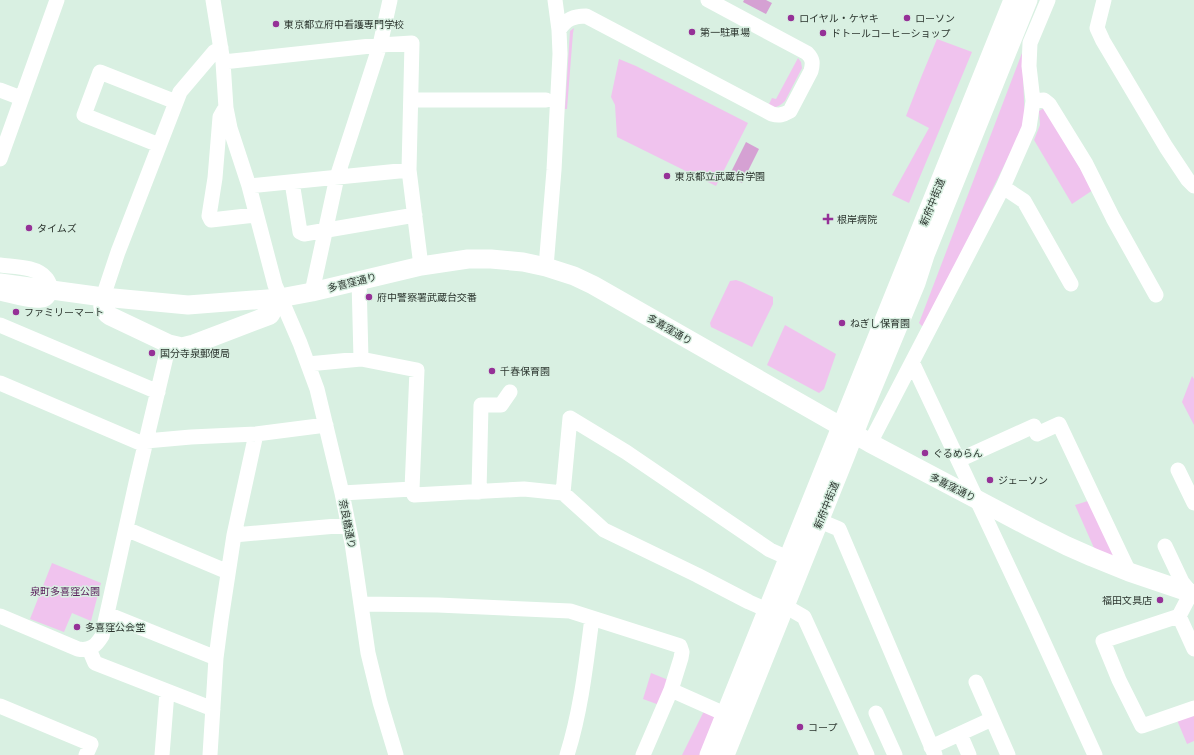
<svg xmlns="http://www.w3.org/2000/svg" width="1194" height="755" font-family="'Titillium Web','Noto Sans JP',sans-serif">
<style>
.green{fill:#f0c3ee}
.water{fill:#d5a1d3}
.lines{fill:none;stroke-linecap:round;stroke-linejoin:round}
.minor{stroke:#fff;stroke-width:15}
.major{stroke:#fff;stroke-width:19}
.poi-dot{fill:#953197;stroke:#d9f0e2;stroke-width:1.5}
.labels{text-anchor:middle;stroke-width:3;stroke-linejoin:round;paint-order:stroke}
.poi-label{font-size:10px;fill:#2b342e;stroke:#d9f0e2;text-anchor:start}
.street-label{font-size:10px;fill:#2b342e;stroke:#d9f0e2}
.park-label{font-size:10px;fill:#5c205d;stroke:#d9f0e2}
</style>
<rect width="100%" height="100%" fill="#d9f0e2"/>
<!-- green -->
<path class="green" d="M574 28 573 33 567 109H565L570 31Z
M937 39 972 52 909 203 892 195 929 128 906 116 922 75Z
M1022 53 1025 123 924 328 919 323Z
M798 58 801 62 802 68 785 101C780 106 775 109 768 106L772 98 776 99Z
M619 59 636 66 748 123 716 186 617 137 615 105 611 97Z
M1044 108 1093 190 1072 204 1034 140 1040 125 1039 111Z
M736 280 742 282 773 297V304L752 347 711 327 710 323 730 281Z
M785 325 836 354 824 389 819 393 767 365Z
M1192 376 1194 379V425L1182 402Z
M1091 500 1116 558 1094 548 1075 505Z
M52 563 101 583 91 621 72 613 64 632 30 619Z
M651 673 671 681 662 706 643 699Z
M706 707 721 714 704 755H682Z
M1194 714V741L1187 744 1177 720Z"/>
<!-- water -->
<path class="water" d="M744 0H766L772 3 766 14 743 2Z
M746 142 759 149 742 183 729 176Z"/>
<g class="lines">
<!-- minor -->
<path class="minor" d="M213 0 223 62 226 108 230 128 249 186 275 285 300 343 317 389 342 493 352 543 368 653 380 702 396 755
M1104 0 1097 28 1103 41 1166 147 1188 180 1194 186
M559 30C566 19 574 16 586 16L772 114C779 116 783 115 790 111L811 71C813 63 813 59 807 53L708 0
M223 62 380 45 412 43 409 170 421 266
M0 90 21 98
M411 100H546
M1033 101 1044 100 1049 104 1086 164 1113 218 1156 295
M224 110 220 117 215 178 209 216 211 220 255 215
M159 145 84 115 100 72 176 102
M0 159 57 0
M292 182 300 232 304 234 415 215
M249 186 409 170
M1003 187 1024 201 1071 284
M0 265C14 267 36 266 46 278 49 281 50 286 52 290 49 295 47 300 41 300 30 302 11 295 0 293
M546 267 554 170 560 54 559 30 555 0
M359 280 361 359 417 370 412 489
M312 292 337 177 380 45 390 0
M103 297 118 252 180 92 214 52 221 48
M0 325 158 392
M912 362 1033 619 1095 755
M308 364 361 359
M0 383 145 445
M146 441 191 437 256 434 326 425
M870 443 1003 187 1029 128 1033 101 1029 66 1030 43 1048 0
M959 460 1034 426 1037 434 1059 424 1129 572
M1178 470 1194 503
M479 492 481 405H501L510 392
M342 493 412 489 414 495 524 489 563 493 604 530 697 575 749 602 767 610
M563 493 570 418 626 452 770 550 788 558
M820 521 839 529 935 755
M126 529 228 572
M234 535 348 525
M1165 546 1182 582 1191 593 1179 616 1103 641 1119 680 1142 726 1194 708
M361 604 438 605 570 611 680 646 682 652 681 658 671 690 643 755
M785 606 804 617 867 755
M107 614 216 658
M0 616 78 649C90 651 96 646 102 636L136 483 169 344
M1179 616 1194 649
M89 649 95 663 213 709
M976 682 1008 755
M671 690 725 714
M0 706 91 744 86 755
M876 713 895 755
M960 734 969 755
M931 747 992 719
M162 755 167 692
M210 755 216 658 221 620 234 535 256 434
M567 755C581 711 586 664 592 618"/>
<!-- major -->
<path class="major" d="M0 283 103 297 188 305 280 298 312 292 421 266 468 259H491L523 262 546 267 574 276 593 285 870 443 1031 528 1067 546 1092 557 1129 572 1194 594
M103 297C102 306 102 310 110 316L169 344 182 347 194 344 270 315 280 298
M709 755 1013 0
M725 755 845 457 864 408 916 283 925 255 1028 0"/>
</g>
<!-- markers -->
<g class="poi-dot">
<circle cx="791" cy="18" r="4"/>
<circle cx="907" cy="18" r="4"/>
<circle cx="276" cy="24" r="4"/>
<circle cx="692" cy="32" r="4"/>
<circle cx="823" cy="33" r="4"/>
<circle cx="667" cy="176" r="4"/>
<path d="M826 213h4v4h4v4h-4v4h-4v-4h-4v-4h4z"/>
<circle cx="29" cy="228" r="4"/>
<circle cx="369" cy="297" r="4"/>
<circle cx="16" cy="312" r="4"/>
<circle cx="842" cy="323" r="4"/>
<circle cx="152" cy="353" r="4"/>
<circle cx="492" cy="371" r="4"/>
<circle cx="925" cy="453" r="4"/>
<circle cx="990" cy="480" r="4"/>
<circle cx="1160" cy="600" r="4"/>
<circle cx="77" cy="627" r="4"/>
<circle cx="800" cy="727" r="4"/>
</g>
<g class="labels">
<!-- poi labels -->
<g class="poi-label">
<text x="799" y="22">ロイヤル・ケヤキ</text>
<text x="915" y="22">ローソン</text>
<text x="284" y="28">東京都立府中看護専門学校</text>
<text x="700" y="36">第一駐車場</text>
<text x="831" y="37">ドトールコーヒーショップ</text>
<text x="675" y="180">東京都立武蔵台学園</text>
<text x="837" y="223">根岸病院</text>
<text x="37" y="232">タイムズ</text>
<text x="377" y="301">府中警察署武蔵台交番</text>
<text x="24" y="316">ファミリーマート</text>
<text x="850" y="327">ねぎし保育園</text>
<text x="160" y="357">国分寺泉郵便局</text>
<text x="500" y="375">千春保育園</text>
<text x="933" y="457">ぐるめらん</text>
<text x="998" y="484">ジェーソン</text>
<text x="1152" y="604" text-anchor="end">福田文具店</text>
<text x="85" y="631">多喜窪公会堂</text>
<text x="808" y="731">コープ</text>
</g>
<!-- street labels -->
<g class="street-label">
<text transform="translate(932 202) rotate(-68)" y="4">新府中街道</text>
<text transform="translate(352 282) rotate(-14)" y="4">多喜窪通り</text>
<text transform="translate(670 329) rotate(30)" y="4">多喜窪通り</text>
<text transform="translate(953 487) rotate(27)" y="4">多喜窪通り</text>
<text transform="translate(826 505) rotate(-68)" y="4">新府中街道</text>
<text transform="translate(348 524) rotate(79)" y="4">奈良橋通り</text>
</g>
<!-- park labels -->
<g class="park-label">
<text x="65" y="595">泉町多喜窪公園</text>
</g>
</g>
</svg>
